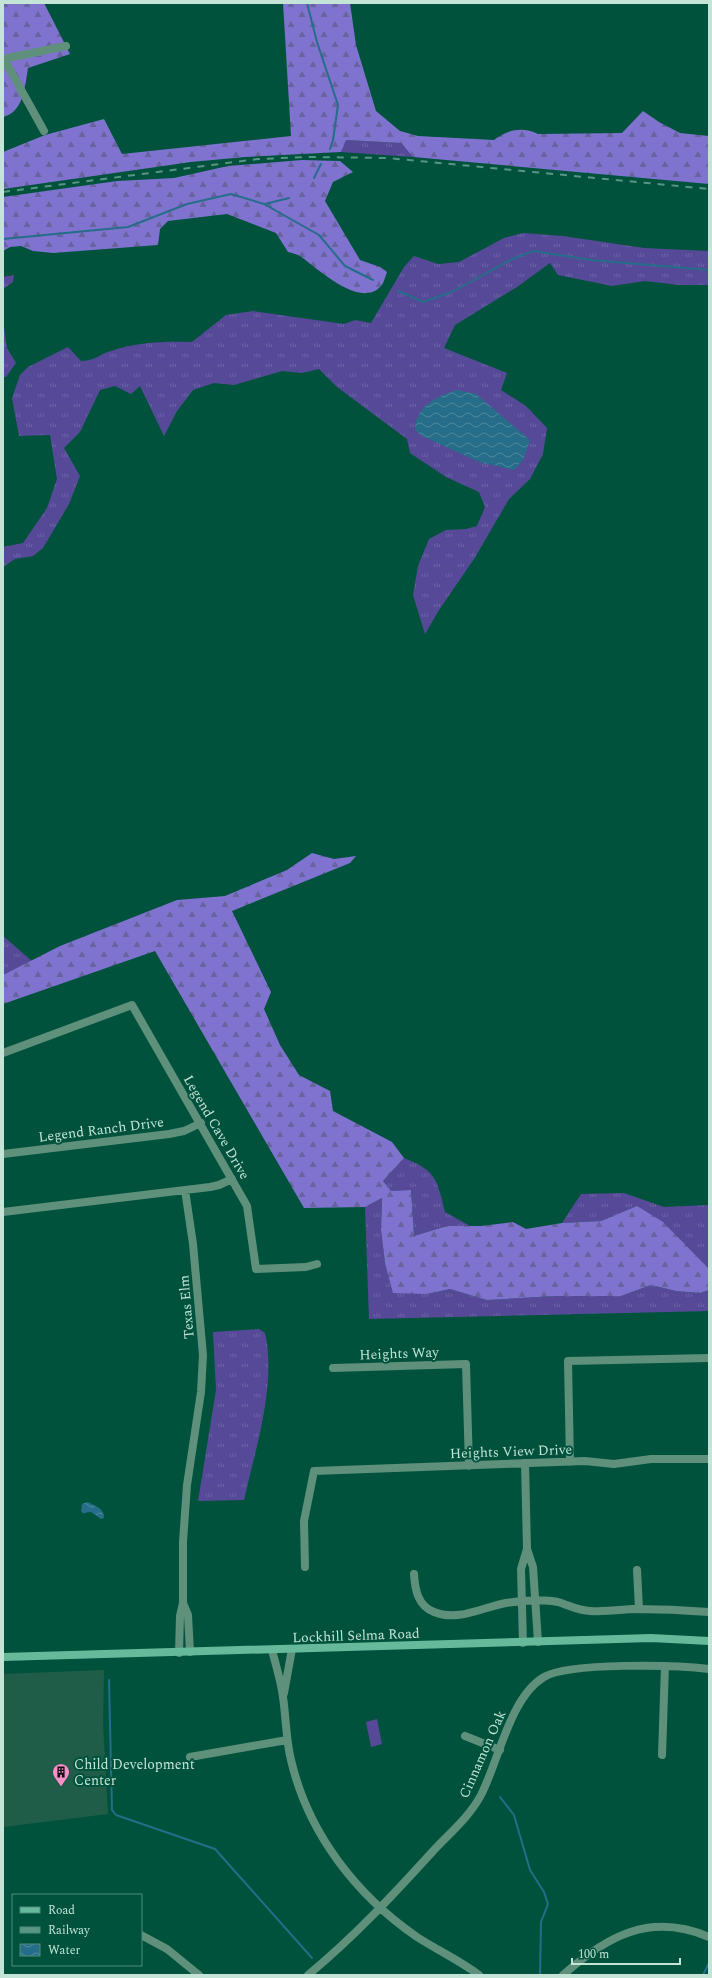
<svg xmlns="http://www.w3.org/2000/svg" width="712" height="1978" font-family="Spectral,serif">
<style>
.built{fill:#205d49}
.grass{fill:url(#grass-tufts)}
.forest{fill:url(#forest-firs)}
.pitch{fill:#564a98}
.water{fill:url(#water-waves)}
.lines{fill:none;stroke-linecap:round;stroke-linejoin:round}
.stream{stroke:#266d89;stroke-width:2}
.minor{stroke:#5e907c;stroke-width:8}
.secondary{stroke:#67b99b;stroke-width:8}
.rail{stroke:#599583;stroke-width:2;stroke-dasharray:7 7;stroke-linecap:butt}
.labels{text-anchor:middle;stroke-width:4;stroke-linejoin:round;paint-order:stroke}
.street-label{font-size:14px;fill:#c3e4d6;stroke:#00523c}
.poi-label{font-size:14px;fill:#c3e4d6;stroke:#00523c;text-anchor:start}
</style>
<defs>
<pattern id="grass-tufts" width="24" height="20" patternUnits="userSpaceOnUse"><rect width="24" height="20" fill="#564a98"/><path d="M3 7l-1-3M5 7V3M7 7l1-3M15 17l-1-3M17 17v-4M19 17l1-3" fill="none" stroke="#6d64a6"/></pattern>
<pattern id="forest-firs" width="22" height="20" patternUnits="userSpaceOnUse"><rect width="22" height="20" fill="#7f73cf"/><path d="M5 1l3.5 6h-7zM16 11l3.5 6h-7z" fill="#67639d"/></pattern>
<pattern id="water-waves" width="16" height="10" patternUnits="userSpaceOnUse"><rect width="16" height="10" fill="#266d89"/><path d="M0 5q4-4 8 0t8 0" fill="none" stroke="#4e899e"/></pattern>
</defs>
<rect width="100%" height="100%" fill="#00523c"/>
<!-- built -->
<path class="built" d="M104 1670 103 1724 108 1814 3 1827V1674Z"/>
<!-- grass -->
<path class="grass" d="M346 140 401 143 413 157 341 152Z
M523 233 563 236 644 248 709 251V285H679L645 281 612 286 558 275 550 263 517 287 455 325 444 348 507 373 501 390 526 406 547 428 543 454 530 479 509 499 474 559 439 610 425 634 413 595 418 566 429 539 446 530 466 529 477 526 485 507 479 492 446 477 410 453 407 439 337 387 319 369 302 373 282 371 234 385 214 383 193 390 177 411 164 436 140 386 131 394 115 386 100 390 80 432 64 448 80 476 69 504 43 548 33 556 15 559 3 567V547L23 543 47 508 57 479 50 435 19 436 12 398 20 375 28 367 68 347 81 361C98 360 97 355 111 351 136 342 165 341 192 342L226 315 253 311 344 324 355 320 371 323 404 267 414 256 438 264 459 262 504 238Z
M14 275 13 282 3 289V277Z
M3 320 7 348 16 363 6 377H3Z
M3 936 32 961 3 975Z
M404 1158C437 1171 437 1180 445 1212L470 1226H447L414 1236 411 1190 391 1191 383 1181Z
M624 1193 664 1207 709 1205V1269L637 1206 601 1221 562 1223 581 1194Z
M382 1198 381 1230 385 1263 427 1294 450 1289 487 1300 556 1296H621L651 1285 676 1291 700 1293 709 1290V1311L369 1319 365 1207Z
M259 1329 265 1333C277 1383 255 1451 244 1500L198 1501 216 1390 213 1332Z"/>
<!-- forest -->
<path class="forest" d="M3 3H44L70 54 28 68C25 86 24 112 3 117Z
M283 3H350L356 45 376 111 400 131 418 136 494 140C507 130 522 126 538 134L622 133 643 111 659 122 680 133 709 136V184L413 157 401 143 346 140 341 152 245 157 191 162 3 189V152L45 135 104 119 122 154 291 136Z
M302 160 340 161 353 172 333 182 325 201 360 260 380 267 387 272C385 277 384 283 381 286 360 310 316 267 300 256 297 254 292 253 288 252L276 233 227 214 168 221 160 229 158 245 53 253 33 251 21 246 10 247 3 251V197L117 181 174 178 228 166Z
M312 853 334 859 356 856 350 863 232 911 271 992 264 1009 280 1045 299 1075 330 1091 333 1111 392 1142 404 1158 383 1181 391 1191 411 1190 414 1236 447 1226H481L513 1222 526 1229 562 1223 601 1221 637 1206 663 1222 709 1269V1290L700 1293 676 1291 651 1285 621 1296H556L487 1300 450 1289 427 1294 393 1293 385 1263 381 1230 382 1198 365 1207 304 1208 155 951 3 1004V975L60 946 177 900 225 896 287 870Z"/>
<!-- pitch -->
<path class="pitch" d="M377 1719 382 1744 371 1747 366 1722Z"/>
<!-- water -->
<path class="water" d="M457 390 476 394 530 440 523 460 514 470 479 462 422 436 415 430C415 406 438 396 457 390Z
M88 1502C95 1506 104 1508 104 1518L101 1519 91 1512 83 1513 81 1511 82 1504Z"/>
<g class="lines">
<!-- stream -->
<path class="stream" d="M307 3 317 42 338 105 333 140 330 149
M314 178 321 164
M265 204 289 198
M3 239 128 227 187 204 231 194 264 204 319 235 345 266 373 280
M398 291 423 302 454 291 510 260 533 251 591 260 709 270
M109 1680 112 1810 116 1815 215 1849 312 1958
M500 1797 514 1815 530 1870 544 1892 548 1904 541 1922 540 1975
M703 1975 709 1963"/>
<!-- minor -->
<path class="minor" d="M3 59 66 46
M4 59 44 131
M3 1053 132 1005 247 1206 256 1269 306 1267 317 1264
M3 1154 169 1134 184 1131 201 1123
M3 1212 210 1187 219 1185 232 1179
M333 1368 466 1364 469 1466
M570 1462 568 1361 709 1358
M525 1463 527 1549 533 1567 538 1642
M305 1567 304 1521 314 1471 585 1461 614 1464 651 1459H709
M637 1570 639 1609
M414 1574C415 1590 418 1606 434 1612 458 1622 483 1607 506 1603 520 1601 544 1599 558 1602 568 1605 579 1611 590 1611 604 1612 619 1610 633 1609 658 1609 684 1610 709 1612
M183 1603 188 1615 190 1652
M523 1643 521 1569 527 1549
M272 1650C276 1666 281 1681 283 1697 286 1718 286 1740 291 1760 308 1833 356 1895 417 1937 437 1950 459 1960 479 1975
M179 1653 180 1616 183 1603V1542L187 1485 201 1392 203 1355 193 1244 185 1190
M284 1693 292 1649
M465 1736 500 1750
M662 1755 665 1666
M190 1757 287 1740
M141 1935 167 1949 199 1975
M308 1975C354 1937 394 1894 434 1850 450 1833 470 1816 481 1795 499 1760 510 1697 544 1677 570 1662 676 1665 709 1669
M563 1975C607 1936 650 1912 709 1937"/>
<!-- secondary -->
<path class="secondary" d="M3 1657 651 1638 709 1641"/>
<!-- rail -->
<path class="rail" d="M3 192 258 159 310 157 388 158 709 189"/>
</g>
<!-- icons -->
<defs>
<g id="building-pin" transform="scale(0.9)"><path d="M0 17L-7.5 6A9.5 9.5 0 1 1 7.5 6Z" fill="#fa8fc8" stroke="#00523c"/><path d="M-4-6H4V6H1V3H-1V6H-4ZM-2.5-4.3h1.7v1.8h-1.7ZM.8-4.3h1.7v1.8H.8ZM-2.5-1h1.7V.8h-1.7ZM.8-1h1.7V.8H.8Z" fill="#111"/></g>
</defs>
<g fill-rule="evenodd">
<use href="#building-pin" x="61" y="1772"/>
</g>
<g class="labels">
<!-- street labels -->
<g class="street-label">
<text transform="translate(217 1127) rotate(60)" y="5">Legend Cave Drive</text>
<text transform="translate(101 1129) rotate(-7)" y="5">Legend Ranch Drive</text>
<text transform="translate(186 1307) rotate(-95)" y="5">Texas Elm</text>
<text transform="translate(399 1353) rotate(-2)" y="5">Heights Way</text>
<text transform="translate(511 1451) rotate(-2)" y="5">Heights View Drive</text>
<text transform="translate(356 1635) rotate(-2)" y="5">Lockhill Selma Road</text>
<text transform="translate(482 1754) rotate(-66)" y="5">Cinnamon Oak</text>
</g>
<!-- poi labels -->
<g class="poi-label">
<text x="74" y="1769">Child Development<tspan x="74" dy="16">Center</tspan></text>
</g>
</g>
<!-- border -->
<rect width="712" height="1978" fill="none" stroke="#c3e4d6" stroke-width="8"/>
<!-- legend -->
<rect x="12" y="1894" width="130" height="72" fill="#00523c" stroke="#4e8c7a"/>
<rect x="20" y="1907" width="20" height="6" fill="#67b99b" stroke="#4e8c7a"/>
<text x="48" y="1914" font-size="12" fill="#c3e4d6">Road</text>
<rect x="20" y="1927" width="20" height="6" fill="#599583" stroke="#4e8c7a"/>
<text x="48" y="1934" font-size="12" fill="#c3e4d6">Railway</text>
<rect x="20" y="1944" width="20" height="12" fill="url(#water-waves)" stroke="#4e8c7a"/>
<text x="48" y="1954" font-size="12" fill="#c3e4d6">Water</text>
<!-- scale -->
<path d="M572 1958v6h108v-6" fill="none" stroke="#c3e4d6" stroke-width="2"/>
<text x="578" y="1958" font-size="12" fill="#c3e4d6" stroke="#00523c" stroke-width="3" paint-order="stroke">100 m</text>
</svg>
